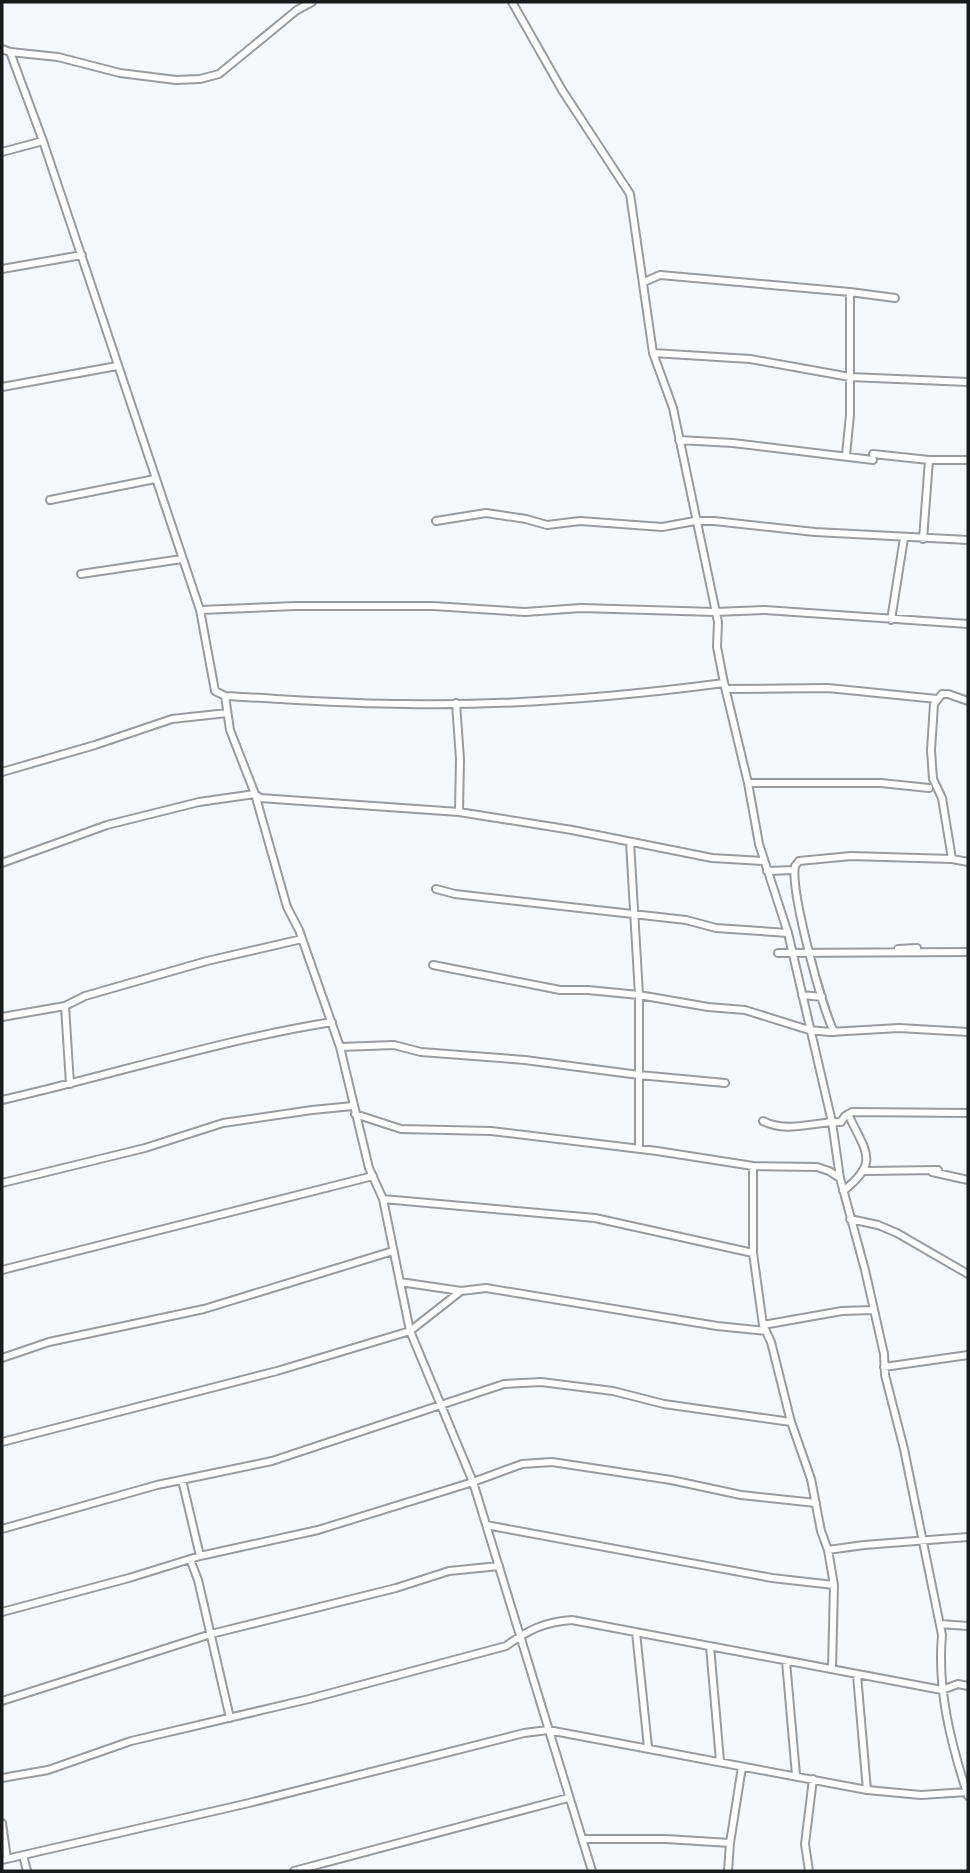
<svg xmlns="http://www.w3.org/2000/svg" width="970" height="1873" font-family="'Archivo Narrow',sans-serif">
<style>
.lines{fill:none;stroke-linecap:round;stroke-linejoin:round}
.street-casing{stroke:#999b9f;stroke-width:10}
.street{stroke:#fff;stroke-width:6}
</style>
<rect width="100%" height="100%" fill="#f5f8fc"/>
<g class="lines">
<!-- street casing -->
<g class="street-casing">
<path id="street" d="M512 2 562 90 630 194 653 353 673 408 718 622 717 647 724 683 748 783 759 844 788 933 832 1122 840 1178 865 1270 884 1354 885 1375 904 1449 942 1635C937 1690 951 1744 968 1796
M2 49 10 52 58 57 120 73 176 80 200 79 219 74 297 10 312 2
M10 52 43 141 200 610
M2 152 43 141
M2 269 82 255
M644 282 660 275 850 292 895 298
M653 353 750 359 850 377 968 382
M2 387 117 366
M679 440 733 443 873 460
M873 454 929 460H968
M846 455 850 415V292
M50 500 155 479
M436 521 486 513 526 519 547 525 580 521 662 527 695 521H714L815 532 968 540
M923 539 929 460
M81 574 182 559
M891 620 904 538
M225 696 230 730 255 794 287 907 299 930 340 1047 369 1168 383 1199 410 1331 473 1482 592 1871
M937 699 828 688 726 689 724 683C618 697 512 706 406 704 345 704 285 699 225 696L215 691 200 610 295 606H433L525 612 581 608 715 612 765 610 968 624
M456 703 460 759 459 812
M2 772 95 745 172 719 227 713
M748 783H881L929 788
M630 842 639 995V1149
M952 859 968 862
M2 863 107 825 199 802 255 794 260 798 459 812 572 830 712 858 763 861
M767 871 794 870
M436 889 455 894 686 920 716 928 788 933
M898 949 917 948
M778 953 968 952
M433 965 560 990H588L639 995 708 1007 745 1010 809 1030 830 1032 899 1028 968 1032
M802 995 822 997
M65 1006 85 996 207 961 302 939
M2 1017 65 1006 70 1084
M834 1032C822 1007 790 891 795 866L799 861 851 856 952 859 942 798 933 779 931 750 934 704 942 694H948L968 701
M340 1047 394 1045 421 1052 525 1060 639 1075 725 1083
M2 1100C112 1075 220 1040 332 1022
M355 1114 401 1129 491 1131 657 1151 753 1166 817 1167 829 1171 840 1178
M763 1121C787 1134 815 1121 841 1122L845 1116 852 1112 968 1113
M753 1166V1253L763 1325 771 1342 791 1422 811 1479 821 1531 828 1550 834 1585
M865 1171 938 1170
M932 1172 968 1180
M2 1183 145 1148 223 1123 312 1110 353 1106
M843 1191C881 1162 865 1151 848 1114
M383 1199 595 1218 753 1253
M850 1219 878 1225 897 1233 968 1274
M2 1270 373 1176
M400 1282 461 1291 486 1288 717 1326 766 1331
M763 1325 842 1311 873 1310
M2 1358 49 1342 204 1309 393 1251
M884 1367 968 1355
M2 1442 277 1371 410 1331 461 1291
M182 1480 200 1556
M486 1525 772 1578 834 1585 832 1669
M2 1529 157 1485 272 1461 504 1384 541 1382 613 1391 664 1404 791 1422
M828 1550 864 1545 968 1537
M190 1559 198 1580 230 1718
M2 1612 129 1578 200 1556 318 1530 473 1482 522 1464 552 1462 671 1480 741 1495 816 1503
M940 1624 968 1626
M636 1632 648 1747
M710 1646 720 1761
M786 1661 796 1775
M857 1675 867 1790
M2 1701 211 1634 396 1588 449 1571 499 1566
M2 1778 48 1770 131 1741 309 1699 506 1646C528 1630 544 1622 572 1620L942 1690 958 1684 968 1686
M2 1823 7 1859
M582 1839H666L730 1843
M23 1855 27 1871
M2 1860 249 1803 524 1733 548 1730 867 1790 921 1795 967 1792
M294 1871 568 1798
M728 1871 730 1843 742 1767
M809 1871 805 1844 813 1779"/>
</g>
<!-- street -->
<use href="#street" class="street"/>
</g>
<!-- border -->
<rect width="970" height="1873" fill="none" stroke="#191a1c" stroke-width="7"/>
</svg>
